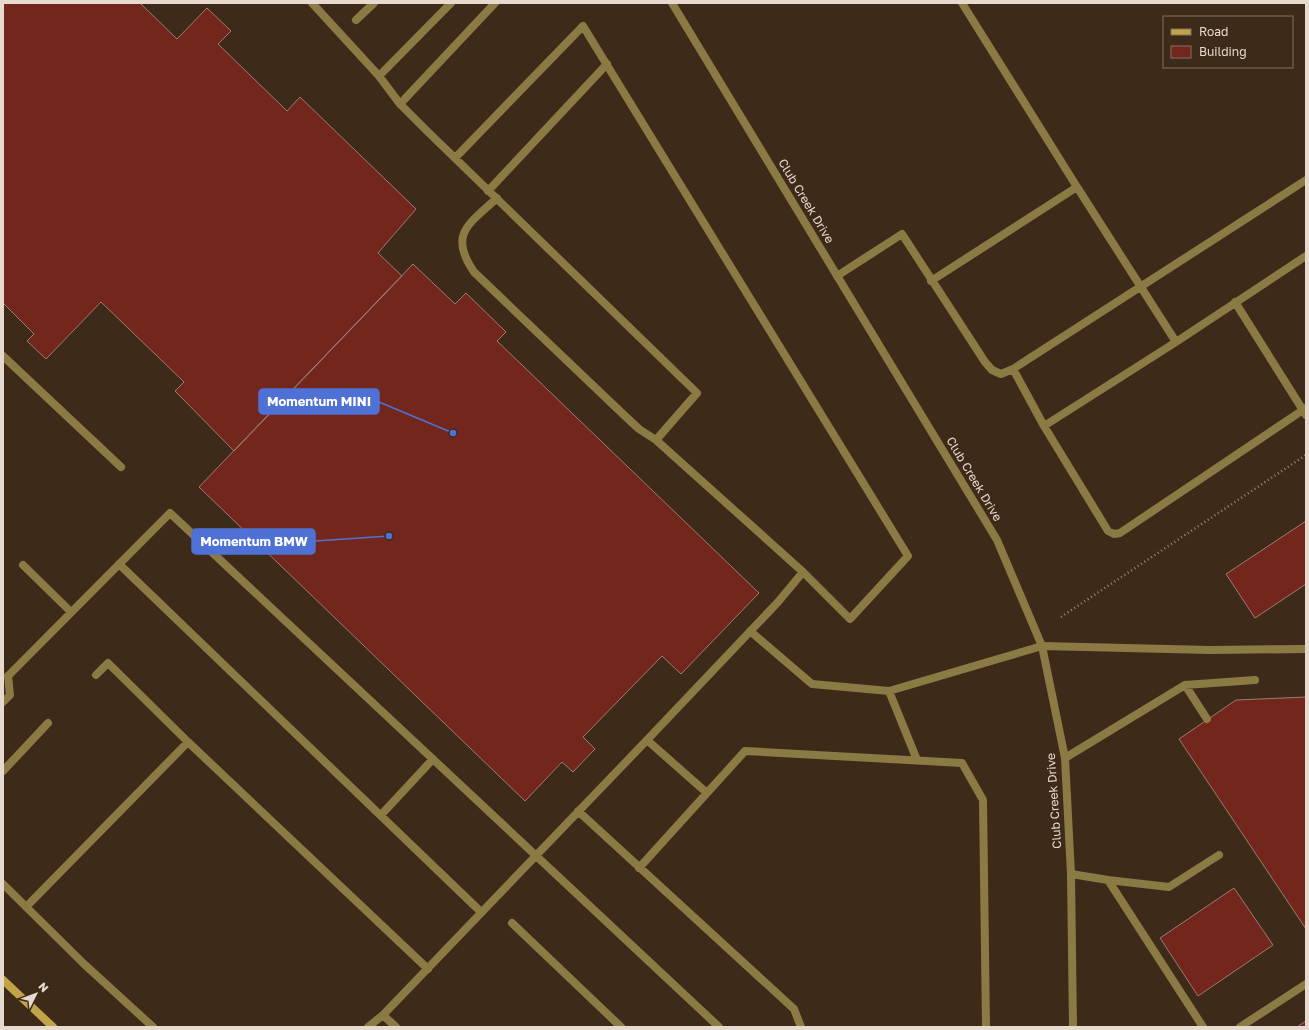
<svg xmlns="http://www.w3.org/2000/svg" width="1309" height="1030" font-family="'Golos Text',sans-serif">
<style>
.building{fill:#73261c;stroke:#9c7c76}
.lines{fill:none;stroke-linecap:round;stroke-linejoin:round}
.path{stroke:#9a8a7c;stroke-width:2.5;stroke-dasharray:1 3;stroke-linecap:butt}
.service{stroke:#8c7a44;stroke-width:8}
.tertiary{stroke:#8c7a44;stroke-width:8}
.secondary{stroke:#c1a448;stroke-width:8}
.labels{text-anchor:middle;stroke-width:3;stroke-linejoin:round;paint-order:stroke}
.street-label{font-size:12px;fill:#e6d9ce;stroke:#3e2a19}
.leader{fill:none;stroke:#4f71d6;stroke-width:1.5}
.callout-dot{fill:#4f71d6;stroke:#3e2a19;stroke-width:1.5}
.callout{fill:#4f71d6;stroke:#4f71d6;stroke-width:1.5}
.callout-label{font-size:13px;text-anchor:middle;font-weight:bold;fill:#fff}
</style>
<rect width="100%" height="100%" fill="#3e2a19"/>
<!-- building -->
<path class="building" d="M3 3H140L177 39 207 8 231 31 218 44 287 111 300 97 416 209 378 253 402 276 234 451 175 391 184 382 101 302 46 359 27 341 34 334 3 303Z
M413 264 455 304 466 293 506 332 497 341 759 593 681 674 662 656 583 737 595 749 573 772 562 762 525 801 199 487Z
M1306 521V584L1255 618 1226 574Z
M1306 697V929L1179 739 1236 700Z
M1234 888 1273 945 1198 996 1160 938Z
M1306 1021V1027H1297Z"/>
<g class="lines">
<!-- path -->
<path class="path" d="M1061 617 1306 455"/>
<!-- service -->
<path class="service" d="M312 3 379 76 400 104 426 130 697 393 656 440 803 572 850 619 908 556 583 26 455 158
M356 20 374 3
M379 76 451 3
M400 104 495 3
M1077 187 1176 342
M488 191 607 64
M497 198C469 224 448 234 474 272L625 416 639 429 656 440
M1306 256 1176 342 1044 426 1108 531 1114 534 1120 533 1306 408
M837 276 902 234 985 362 992 370 1001 374 1013 369 1044 426
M931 281 1077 187 962 3
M1235 302 1306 415
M3 356 121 467
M1013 369 1306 180
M119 564 481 912
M23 565 71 612
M750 631 812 684 889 691 1042 646 1210 650 1306 649
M96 675 108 663 188 742
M8 676 170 513 719 1027
M1185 685 1207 719
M889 691 917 760
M3 702 10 695 8 676
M647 740 707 793
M1065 758 1185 685 1255 680
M3 771 48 723
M578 811 794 1009 801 1027
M381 815 433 759
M639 868 745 751 962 763 983 800 986 1027
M1071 874 1108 880
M3 884 84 964 153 1027
M26 907 188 742 428 969
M512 923 621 1027
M383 1015 396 1027
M368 1027 383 1015 647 740 778 602 803 572
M1203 1027 1108 880 1169 887 1219 855
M1240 1027 1306 984"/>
<!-- tertiary -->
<path class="tertiary" d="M672 3 997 540 1042 646 1065 758 1071 874 1073 1027"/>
<!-- secondary -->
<path class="secondary" d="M3 980 53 1027"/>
</g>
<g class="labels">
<!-- street labels -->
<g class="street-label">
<text transform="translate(806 201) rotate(59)" y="4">Club Creek Drive</text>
<text transform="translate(974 479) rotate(59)" y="4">Club Creek Drive</text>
<text transform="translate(1054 801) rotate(-94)" y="4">Club Creek Drive</text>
</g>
</g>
<!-- callouts -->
<path class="leader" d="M453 433L379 402M389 536L315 541"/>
<g class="callout-dot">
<circle cx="453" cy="433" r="4"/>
<circle cx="389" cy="536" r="4"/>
</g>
<g class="callout">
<rect x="259" y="389" width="120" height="25" rx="4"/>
<rect x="192" y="529" width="123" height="25" rx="4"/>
</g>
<g class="callout-label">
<text x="319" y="406">Momentum MINI</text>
<text x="254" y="546">Momentum BMW</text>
</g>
<!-- border -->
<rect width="1309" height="1030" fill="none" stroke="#e6d9ce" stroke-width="8"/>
<!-- legend -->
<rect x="1163" y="16" width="130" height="52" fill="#3e2a19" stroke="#817061"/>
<rect x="1171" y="29" width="20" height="6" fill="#c1a448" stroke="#817061"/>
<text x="1199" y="36" font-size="12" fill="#e6d9ce">Road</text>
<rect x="1171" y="46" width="20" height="12" fill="#73261c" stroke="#817061"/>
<text x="1199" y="56" font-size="12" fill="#e6d9ce">Building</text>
<!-- north arrow -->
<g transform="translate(36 994) rotate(48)" stroke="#3e2a19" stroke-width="3" paint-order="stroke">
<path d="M0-3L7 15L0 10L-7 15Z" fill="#e6d9ce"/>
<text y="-6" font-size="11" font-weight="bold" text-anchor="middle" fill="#e6d9ce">N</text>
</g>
</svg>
